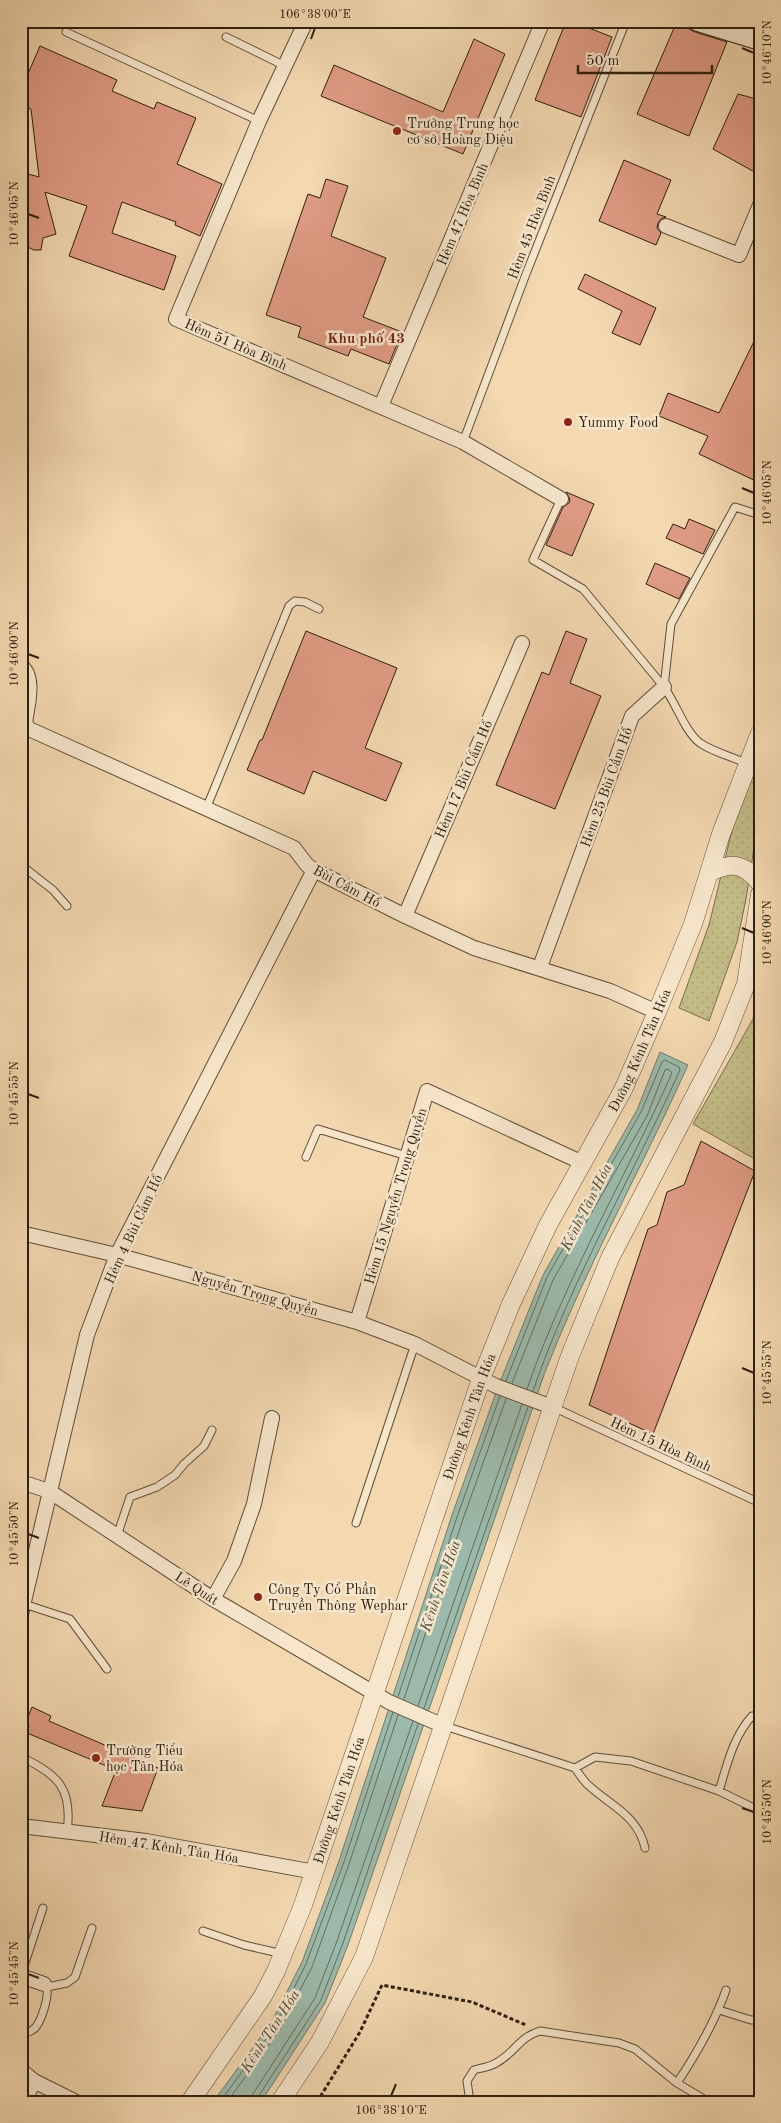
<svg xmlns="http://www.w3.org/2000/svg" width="781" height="2123" font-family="'Old Standard TT',serif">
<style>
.park{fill:url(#park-dots);stroke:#786e4c}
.water{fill:#9bbaab;stroke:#6f7c6d}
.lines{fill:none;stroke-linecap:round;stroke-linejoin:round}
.shore{stroke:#646d5e;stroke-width:1}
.building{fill:#e09b84;stroke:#2c2011}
.service-casing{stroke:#5e4e39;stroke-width:9}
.minor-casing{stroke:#5e4e39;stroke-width:16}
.tertiary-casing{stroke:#5e4e39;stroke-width:19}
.secondary-casing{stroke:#2c2011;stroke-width:22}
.path{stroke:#2c2011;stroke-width:3;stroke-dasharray:4 2.5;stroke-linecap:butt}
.service{stroke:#f7e6cc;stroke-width:7}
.minor{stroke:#f7e6cc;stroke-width:14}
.tertiary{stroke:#f7e6cc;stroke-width:18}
.secondary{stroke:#f7e6cc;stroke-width:20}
.ticks{fill:none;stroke:#2c2011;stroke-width:2}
.poi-dot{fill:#8f2418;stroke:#f7e6cc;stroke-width:2}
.labels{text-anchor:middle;stroke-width:5;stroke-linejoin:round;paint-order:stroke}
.poi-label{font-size:14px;fill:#2c2011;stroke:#f7e6cc;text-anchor:start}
.street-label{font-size:14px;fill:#2c2011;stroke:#f7e6cc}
.neighbourhood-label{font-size:15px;font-weight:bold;fill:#7a1f14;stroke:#f7e6cc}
.water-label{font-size:15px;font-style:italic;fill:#4d4e3f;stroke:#f7e6cc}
.neatline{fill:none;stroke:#2c2011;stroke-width:2}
.ticks-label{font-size:12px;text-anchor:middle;fill:#2c2011}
</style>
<defs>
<pattern id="park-dots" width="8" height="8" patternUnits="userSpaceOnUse" patternTransform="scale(1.25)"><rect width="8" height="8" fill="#c3bc86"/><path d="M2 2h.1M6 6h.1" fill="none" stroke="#a8a173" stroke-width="1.8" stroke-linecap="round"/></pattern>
</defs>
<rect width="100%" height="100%" fill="#f3d8b0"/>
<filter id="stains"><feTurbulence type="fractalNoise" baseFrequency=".004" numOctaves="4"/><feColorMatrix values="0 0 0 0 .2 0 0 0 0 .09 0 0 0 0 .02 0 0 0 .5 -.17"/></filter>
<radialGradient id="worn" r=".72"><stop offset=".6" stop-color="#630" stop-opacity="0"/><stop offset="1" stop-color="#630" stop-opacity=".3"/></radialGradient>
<!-- park -->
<path class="park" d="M760 736V810L746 899 737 942 709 1021 679 1008 709 925 748 764Z
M760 977V1162L693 1124 753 1019Z"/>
<!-- water -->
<path class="water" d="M660 1052 688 1065C642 1168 586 1267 545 1372L348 1945 325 2003 261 2102H213L271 2023 302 1962 339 1861 452 1515 498 1387 543 1275 637 1110Z"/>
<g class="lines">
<!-- shore -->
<path class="shore" d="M506 1381 547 1277 641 1112 662 1062 665 1060 679 1067 680 1070C632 1177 571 1280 533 1391
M512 1383 553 1280 647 1116 665 1070 668 1069 672 1073C625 1179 565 1279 527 1389
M398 1697 457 1517 500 1396
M404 1699 463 1519 506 1399
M418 1706 522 1404
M424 1708 528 1407
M220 2102 275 2026 306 1964 344 1862 393 1712
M227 2102 280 2029 312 1967 349 1864 398 1715
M251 2102 253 2094 315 1998 337 1941 413 1721
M258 2102V2097L321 2000 343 1943 418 1724"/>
</g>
<!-- building -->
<path class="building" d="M566 21H571L612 37 581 117 535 100Z
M677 21 686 24 689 29 695 32 727 42 689 136 637 114Z
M474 39 505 54 463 154 321 96 334 65 443 112Z
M40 46 117 80 112 91 154 109 157 102 196 118 177 164 222 184 200 236 175 225 176 222 122 202 112 233 176 256 164 290 69 256 87 206 45 192 56 234 43 238 41 250H34L21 244V172L39 177 31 109 24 106 21 90Z
M738 94 760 100V175L713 149Z
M624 160 671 180 657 214 666 217 661 219 658 223 657 228 661 233 656 245 599 221Z
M326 179 348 186 331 236 386 258 363 317 402 332 389 364 351 349 348 356 298 337 301 327 266 315 308 194 320 198Z
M585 274 656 308 640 345 612 333 622 311 578 289Z
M760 329V483L699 454 708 436 659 416 668 393 719 413Z
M566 492 594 504 572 556 546 545 563 507 569 503 570 499Z
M689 519 715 530 703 554 666 538 673 524 685 529Z
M655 563 690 578 679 599 646 584Z
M306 631 397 668 365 748 402 763 386 801 313 771 304 794 247 770 260 740H262Z
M566 631 587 639 570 683 601 696 555 809 496 785 542 672 549 675Z
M701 1141 755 1171 653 1434 589 1405 648 1229 657 1225 667 1192 684 1185Z
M32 1707 51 1716 49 1721 158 1768 142 1811 102 1806 116 1770 27 1733 29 1727 26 1722Z"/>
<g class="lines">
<!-- service casing -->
<g class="service-casing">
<path id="service" d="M66 32 259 121
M226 37 285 66
M463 442 526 274 626 21
M561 499 533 560 583 589 664 687C676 703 685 732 700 743 713 752 733 757 748 764
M664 687 671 624 735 507 760 515
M21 742 29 729
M206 809 289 606 295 601 305 602 319 609
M21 865 53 890 67 906
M306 1157 318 1129 407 1156
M553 1407 760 1503
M356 1523 415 1344
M117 1536 130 1497 157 1487 175 1475 184 1464 204 1446 212 1430
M24 1604 70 1619 107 1669
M445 1726 575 1768 595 1757 631 1761 719 1791 760 1811
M21 1734 24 1727
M21 1757C58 1774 73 1789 67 1832
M575 1768C579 1774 583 1780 587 1784 609 1805 638 1815 645 1848
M719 1791C727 1765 733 1737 752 1716H760
M203 1931 244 1945 283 1954
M21 1975 43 1908
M47 1987 67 1983 75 1977 92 1928
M719 2010 751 2020H760
M21 2036C26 2032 31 2032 35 2028 42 2020 50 1994 46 1986
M677 2083C697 2053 714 2024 726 1990
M470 2102 467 2081 474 2070C481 2068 490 2067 496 2063 515 2053 519 2037 540 2031L619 2043 635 2049 677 2083 709 2102"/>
</g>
<!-- minor casing -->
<g class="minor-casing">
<path id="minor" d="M306 21 259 121 176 319 463 442 561 499
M666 226 739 255 760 205
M381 406 543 21
M21 666C36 677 27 707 25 723L29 729 294 848 307 865 314 870 405 916 474 948 610 991 657 1012
M405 916 522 643
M540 967 632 716 664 687
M21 1233 117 1255 357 1322 415 1344 496 1386 552 1407
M357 1322 427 1091 583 1163
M21 1482 49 1491 213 1599 374 1693 389 1702 444 1726
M213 1599 234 1561 254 1504 272 1418
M21 1614 87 1335 117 1255 314 870
M21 1826 146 1841 315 1872
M21 1976 44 1984
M21 2070 34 2081
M24 2102 34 2081 76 2102"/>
</g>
<!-- tertiary casing -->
<g class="tertiary-casing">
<g id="tertiary">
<path d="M710 872C732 862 744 863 760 883"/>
<path id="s1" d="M190 2102 263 1996 276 1971 303 1905 481 1379 511 1304 548 1225 623 1090 657 1012 693 924 721 834 760 733"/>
<path d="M280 2102 320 2042 364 1957 570 1356 610 1258 723 1042 746 984 760 894"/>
</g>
</g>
<!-- secondary casing -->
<g class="secondary-casing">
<path id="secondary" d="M698 21 760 40"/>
</g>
<!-- path -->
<path class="path" d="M317 2102 360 2032 382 1985 472 2002 526 2025"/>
<!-- service -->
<use href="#service" class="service"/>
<!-- minor -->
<use href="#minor" class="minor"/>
<!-- tertiary -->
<use href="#tertiary" class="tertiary"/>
<!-- secondary -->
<use href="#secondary" class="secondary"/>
</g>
<!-- ticks -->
<path class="ticks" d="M311 39 315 28M742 48 754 53M28 214 39 218M742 488 754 493M28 654 39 658M742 928 754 933M28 1094 39 1098M742 1368 754 1373M28 1534 39 1538M742 1808 754 1812M28 1974 39 1978M391 2096 396 2084"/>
<!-- markers -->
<g class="poi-dot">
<circle cx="397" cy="131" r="5"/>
<circle cx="568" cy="422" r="5"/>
<circle cx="258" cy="1597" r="5"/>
<circle cx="96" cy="1758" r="5"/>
</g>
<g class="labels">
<!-- poi labels -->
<g class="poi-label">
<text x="407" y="128">Trường Trung học<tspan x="407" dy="16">cơ sở Hoàng Diệu</tspan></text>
<text x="578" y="427">Yummy Food</text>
<text x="268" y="1594">Công Ty Cổ Phần<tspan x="268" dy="16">Truyền Thông Wephar</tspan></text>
<text x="106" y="1755">Trường Tiểu<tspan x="106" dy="16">học Tân Hóa</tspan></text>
</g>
<!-- street labels -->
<g class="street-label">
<text transform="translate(462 214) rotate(-67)" y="5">Hẻm 47 Hòa Bình</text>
<text transform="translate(531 227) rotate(-69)" y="5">Hẻm 45 Hòa Bình</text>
<text transform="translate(236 344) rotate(23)" y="5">Hẻm 51 Hòa Bình</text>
<text transform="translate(463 779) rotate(-67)" y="5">Hẻm 17 Bùi Cẩm Hổ</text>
<text transform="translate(606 787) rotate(-70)" y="5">Hẻm 25 Bùi Cầm Hổ</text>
<text transform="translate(347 886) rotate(28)" y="5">Bùi Cẩm Hổ</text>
<text dy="5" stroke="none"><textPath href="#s1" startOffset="1149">Đường Kênh Tân Hóa</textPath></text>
<text transform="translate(395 1196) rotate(-73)" y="5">Hẻm 15 Nguyễn Trọng Quyền</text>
<text transform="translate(133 1229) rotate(-65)" y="5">Hẻm 4 Bùi Cầm Hổ</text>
<text transform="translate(255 1293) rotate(16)" y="5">Nguyễn Trọng Quyền</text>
<text dy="5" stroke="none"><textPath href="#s1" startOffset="744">Đường Kênh Tân Hóa</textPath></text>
<text transform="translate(661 1444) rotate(25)" y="5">Hẻm 15 Hòa Bình</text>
<text transform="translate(197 1588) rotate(33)" y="5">Lê Quát</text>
<text dy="5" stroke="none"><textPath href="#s1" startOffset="339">Đường Kênh Tân Hóa</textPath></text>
<text transform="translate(169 1847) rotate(9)" y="5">Hẻm 47 Kênh Tân Hóa</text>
</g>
<!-- neighbourhood labels -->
<g class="neighbourhood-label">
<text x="366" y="343">Khu phố 43</text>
</g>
<!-- water labels -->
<g class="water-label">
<text transform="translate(586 1207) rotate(-63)" y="5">Kênh Tân Hóa</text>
<text transform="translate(440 1586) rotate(-71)" y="5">Kênh Tân Hóa</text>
<text transform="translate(270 2031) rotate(-57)" y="5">Kênh Tân Hóa</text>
</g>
</g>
<!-- margin -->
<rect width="781" height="2123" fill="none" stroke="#f3d8b0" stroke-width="55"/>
<!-- scale -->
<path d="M578 65v8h134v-8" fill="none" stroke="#2c2011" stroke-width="2.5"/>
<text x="586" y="65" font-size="15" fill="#2c2011" stroke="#f7e6cc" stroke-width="4" paint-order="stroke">50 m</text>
<rect x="28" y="28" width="726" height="2068" class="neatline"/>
<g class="ticks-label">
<text x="315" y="18">106°38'00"E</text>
<text transform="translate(767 53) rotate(-90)" y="4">10°46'10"N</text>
<text transform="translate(14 214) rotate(-90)" y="4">10°46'05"N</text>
<text transform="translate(767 493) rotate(-90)" y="4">10°46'05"N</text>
<text transform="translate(14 654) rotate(-90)" y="4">10°46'00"N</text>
<text transform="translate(767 933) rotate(-90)" y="4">10°46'00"N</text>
<text transform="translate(14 1094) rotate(-90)" y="4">10°45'55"N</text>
<text transform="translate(767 1373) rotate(-90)" y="4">10°45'55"N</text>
<text transform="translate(14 1534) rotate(-90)" y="4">10°45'50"N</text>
<text transform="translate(767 1812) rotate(-90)" y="4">10°45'50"N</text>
<text transform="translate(14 1974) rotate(-90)" y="4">10°45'45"N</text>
<text x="391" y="2114">106°38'10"E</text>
</g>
<rect width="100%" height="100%" filter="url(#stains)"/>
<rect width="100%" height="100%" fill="url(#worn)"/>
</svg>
